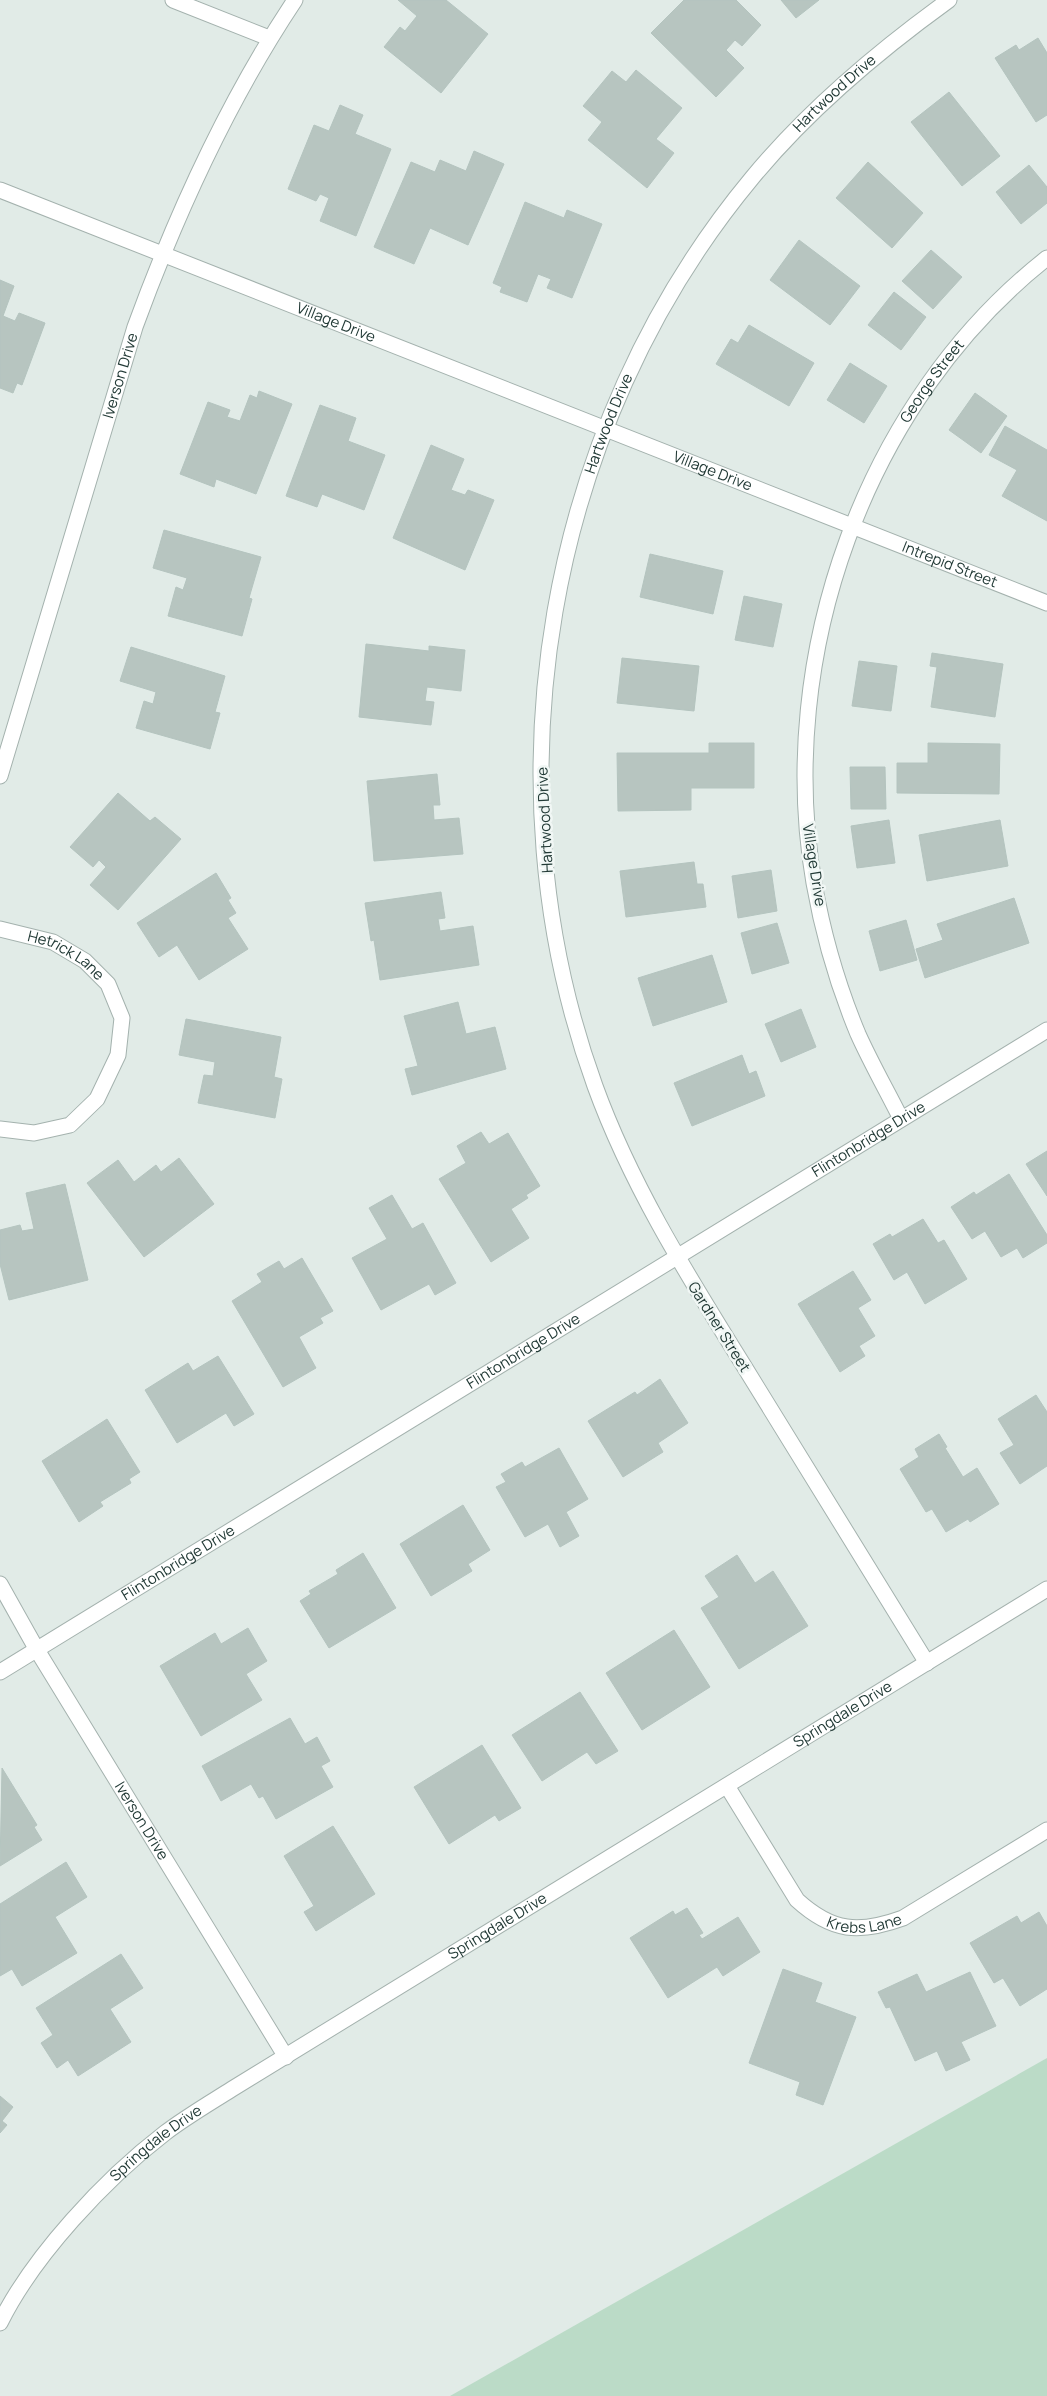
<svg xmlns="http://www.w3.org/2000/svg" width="1047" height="2396" font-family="Manrope,sans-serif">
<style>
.green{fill:#bbdbc7}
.building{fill:#b7c5c0;stroke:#b4c4bf}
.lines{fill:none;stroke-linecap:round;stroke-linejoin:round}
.minor-casing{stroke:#a4b2ae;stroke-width:17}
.minor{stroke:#fff;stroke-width:15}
.labels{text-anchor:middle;stroke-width:5;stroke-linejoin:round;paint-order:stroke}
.street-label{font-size:15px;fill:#223a36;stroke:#f1f7f5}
</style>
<rect width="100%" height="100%" fill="#e1ebe7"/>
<!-- green -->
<path class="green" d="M1047 2058V2396H450Z"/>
<!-- building -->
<path class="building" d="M446 0 488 34 441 93 384 47 400 27 405 31 417 16 398 0Z
M684 0H736L761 25 742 46 735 40 726 50 744 68 716 97 651 33Z
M781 0H819L796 18Z
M1038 38 1047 53V115L1036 122 995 58 1016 45 1019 50Z
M636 70 682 108 656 139 674 153 647 188 588 140 602 122 583 106 612 71 626 82Z
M949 92 1000 156 962 186 911 122Z
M340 105 363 115 355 134 391 149 356 236 320 221 329 198 320 194 316 201 288 189 314 125 329 131Z
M474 151 504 164 468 245 430 228 414 264 374 247 411 162 435 172 440 160 466 171Z
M868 162 923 213 892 248 836 198Z
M1029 165 1047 187V203L1021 224 996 192Z
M525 202 564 218 567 210 602 224 572 298 547 288 551 279 538 274 527 302 500 292 502 287 493 283Z
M799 240 860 286 830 325 770 280Z
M931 250 962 277 933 309 902 281Z
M0 280 14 286 3 316 15 321 19 313 45 323 22 385 17 383 13 393 0 388Z
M894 292 926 317 901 350 868 325Z
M749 325 814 363 789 406 716 364 731 339 738 343Z
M850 363 887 386 864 423 827 400Z
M259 391 292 404 256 494 216 479 214 487 180 474 208 402 230 410 227 417 240 421 250 395 257 398Z
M975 393 1007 416 981 453 949 430Z
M320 405 356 418 348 441 385 455 364 510 322 494 317 507 286 496Z
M1005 426 1047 450V521L1002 496 1017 470 989 455Z
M431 445 464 459 451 490 465 495 468 490 494 500 465 570 393 538Z
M164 530 261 557 249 598 252 599 242 636 168 616 176 587 183 590 187 578 153 568Z
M650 554 723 571 713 614 640 597Z
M744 596 782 604 773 647 735 640Z
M366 644 429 651V646L465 650 461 691 427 687 425 701 434 702 431 725 359 717Z
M131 647 225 676 215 712 220 713 210 749 136 728 144 701 153 704 156 692 120 681Z
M932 653 1003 664 995 717 931 707 937 667 930 666Z
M622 658 699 666 694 711 617 703Z
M859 661 897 666 891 711 852 706Z
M709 743H754V788H691V810L618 811 617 753H709Z
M928 743 1000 744 999 794 897 793V763H928Z
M850 767H885L886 809H851Z
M437 774 440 805H433L434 820 459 818 463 854 374 861 367 781Z
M118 793 150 821 155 817 181 839 118 910 90 885 106 867 99 860 93 867 70 847Z
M889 820 895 863 857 868 851 826Z
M1000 820 1008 866 927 881 919 835Z
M694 862 697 884H703L706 907 626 917 620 871Z
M771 870 777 911 738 918 732 876Z
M216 873 231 898 228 900 236 913 228 918 248 949 199 980 177 945 159 957 137 923Z
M441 892 445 918 438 919 440 931 473 926 479 965 380 980 374 940 371 941 365 903Z
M1014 898 1029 943 925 978 916 949 943 940 937 924Z
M906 920 917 960 880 971 869 931Z
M777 923 789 963 752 974 741 933Z
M712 955 727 1002 653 1026 638 978Z
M458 1002 466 1034 495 1027 506 1069 412 1095 405 1069 418 1066 404 1016Z
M801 1009 816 1047 781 1062 765 1024Z
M186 1019 281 1037 274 1077 282 1079 275 1118 198 1103 204 1075 213 1076 215 1062 179 1055Z
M742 1055 749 1074 756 1071 765 1096 692 1126 674 1083Z
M481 1132 489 1144 508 1133 540 1186 526 1195 528 1198 511 1209 529 1238 491 1262 439 1179 466 1163 457 1146Z
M1047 1151V1196L1026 1164Z
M179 1158 214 1204 144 1257 87 1183 118 1160 134 1182 156 1165 161 1172Z
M1009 1174 1047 1235V1243L1023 1258 1017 1248 1001 1257 985 1231 972 1239 951 1207 974 1192 976 1195Z
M65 1184 88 1280 9 1300 0 1264V1230L20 1225 22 1231 34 1229 26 1193Z
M392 1195 412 1229 423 1223 456 1283 435 1295 429 1284 381 1310 352 1258 387 1239 369 1208Z
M923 1219 938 1243 944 1240 967 1279 925 1304 907 1272 894 1280 873 1244 890 1234 892 1237Z
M302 1258 333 1311 320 1318 323 1323 299 1337 316 1368 283 1387 232 1301 262 1282 257 1274 279 1261 284 1269Z
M853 1271 871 1300 858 1308 875 1336 859 1346 865 1356 840 1372 798 1304Z
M218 1356 254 1414 234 1426 226 1413 177 1443 145 1390 188 1363 193 1371Z
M660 1379 688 1423 658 1443 663 1452 623 1477 588 1421 635 1392 637 1395Z
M1036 1395 1047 1412V1466L1020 1484 1000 1453 1014 1445 998 1419Z
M107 1419 140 1472 129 1479 131 1483 100 1502 103 1506 79 1522 42 1461Z
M939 1434 947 1447 945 1448 963 1477 977 1468 999 1504 970 1522 968 1519 946 1532 932 1509 926 1512 900 1469 919 1457 915 1449Z
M559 1448 588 1499 566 1512 579 1536 560 1547 548 1524 525 1537 496 1487 506 1482 501 1474 522 1462 525 1467Z
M463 1505 490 1550 468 1564 472 1571 431 1596 400 1544Z
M363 1553 396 1608 329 1648 300 1601 311 1594 309 1591 338 1574 336 1570Z
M737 1555 755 1583 773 1571 808 1626 739 1669 701 1608 719 1597 705 1576Z
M248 1628 267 1661 246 1674 262 1700 201 1736 160 1666 215 1633 221 1644Z
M674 1630 710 1687 642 1730 606 1673Z
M580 1692 618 1751 596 1764 587 1752 542 1781 512 1735Z
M290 1718 305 1744 317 1737 330 1761 321 1766 333 1787 276 1819 263 1796 259 1798 251 1784 221 1801 202 1766Z
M482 1745 521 1808 499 1821 495 1815 449 1844 414 1787Z
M2 1768 37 1825 34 1827 42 1840 0 1866Z
M333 1826 375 1894 316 1931 304 1912 314 1906 284 1856Z
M66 1862 87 1897 55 1917 77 1953 22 1986 12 1969 0 1976V1904Z
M687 1908 703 1933 699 1935 702 1939 738 1917 760 1952 723 1976 717 1967 668 1998 630 1938 673 1911 675 1915Z
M1039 1912 1047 1926V1989L1020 2006 1003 1978 994 1983 970 1943 1017 1916 1021 1923Z
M121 1954 143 1988 110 2009 131 2042 78 2076 68 2060 57 2068 41 2043 53 2035 36 2008Z
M783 1969 822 1983 815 2002 856 2017 823 2105 796 2095 800 2082 749 2063Z
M970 1972 996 2026 961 2042 970 2060 946 2071 937 2051 915 2061 890 2007 886 2008 878 1992 917 1974 926 1992Z
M0 2096 13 2107 2 2121 7 2125 0 2133Z"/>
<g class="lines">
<!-- minor casing -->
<g class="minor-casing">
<g id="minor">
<path d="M173 0 269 38"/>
<path id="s1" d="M0 190 1047 603"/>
<path id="s2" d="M0 776 135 327C177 212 227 102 295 0"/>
<path id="s3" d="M0 929 53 942 85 961 108 984 122 1018 118 1055 97 1099 70 1125 34 1133 0 1129"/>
<path id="s4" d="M901 1119C887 1091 871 1063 858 1034 838 986 823 934 814 883 775 656 865 401 1047 258"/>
<path id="s5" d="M0 1584 37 1650 286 2057"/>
<path id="s6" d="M927 1663C867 1566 807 1469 747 1371 690 1279 632 1188 595 1086 485 783 546 426 752 178 809 109 877 52 949 0"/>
<path id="s7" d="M0 1672 1047 1030"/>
<path id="s8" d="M727 1786 797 1900C832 1932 859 1934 903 1918L1047 1830"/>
<path id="s9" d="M0 2323C33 2256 105 2179 165 2133 186 2117 210 2103 232 2089L1047 1589"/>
</g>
</g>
<!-- minor -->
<use href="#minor" class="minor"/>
</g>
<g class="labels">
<!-- street labels -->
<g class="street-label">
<text dy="5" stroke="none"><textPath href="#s6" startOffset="1748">Hartwood Drive</textPath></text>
<text dy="5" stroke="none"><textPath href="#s1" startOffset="361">Village Drive</textPath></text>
<text dy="5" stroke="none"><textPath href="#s2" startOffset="418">Iverson Drive</textPath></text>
<text dy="5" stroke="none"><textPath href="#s4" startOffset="782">George Street</textPath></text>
<text dy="5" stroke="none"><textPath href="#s6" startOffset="1344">Hartwood Drive</textPath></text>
<text dy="5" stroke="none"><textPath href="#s1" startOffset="766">Village Drive</textPath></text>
<text dy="5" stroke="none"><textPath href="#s1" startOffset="1021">Intrepid Street</textPath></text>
<text transform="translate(545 820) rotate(-93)" y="5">Hartwood Drive</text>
<text transform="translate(814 865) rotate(81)" y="5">Village Drive</text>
<text dy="5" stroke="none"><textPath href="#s3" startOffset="72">Hetrick Lane</textPath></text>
<text dy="5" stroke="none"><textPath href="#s7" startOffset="1019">Flintonbridge Drive</textPath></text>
<text transform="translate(719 1327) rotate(58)" y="5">Gardner Street</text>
<text dy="5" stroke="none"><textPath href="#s7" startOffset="614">Flintonbridge Drive</textPath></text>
<text dy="5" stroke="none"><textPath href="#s7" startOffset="209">Flintonbridge Drive</textPath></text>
<text dy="5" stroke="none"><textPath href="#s9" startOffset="1050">Springdale Drive</textPath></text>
<text dy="5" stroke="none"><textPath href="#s5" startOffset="276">Iverson Drive</textPath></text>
<text dy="5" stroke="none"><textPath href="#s8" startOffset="209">Krebs Lane</textPath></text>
<text dy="5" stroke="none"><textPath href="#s9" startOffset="645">Springdale Drive</textPath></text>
<text dy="5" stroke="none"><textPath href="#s9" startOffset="240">Springdale Drive</textPath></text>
</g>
</g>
</svg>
